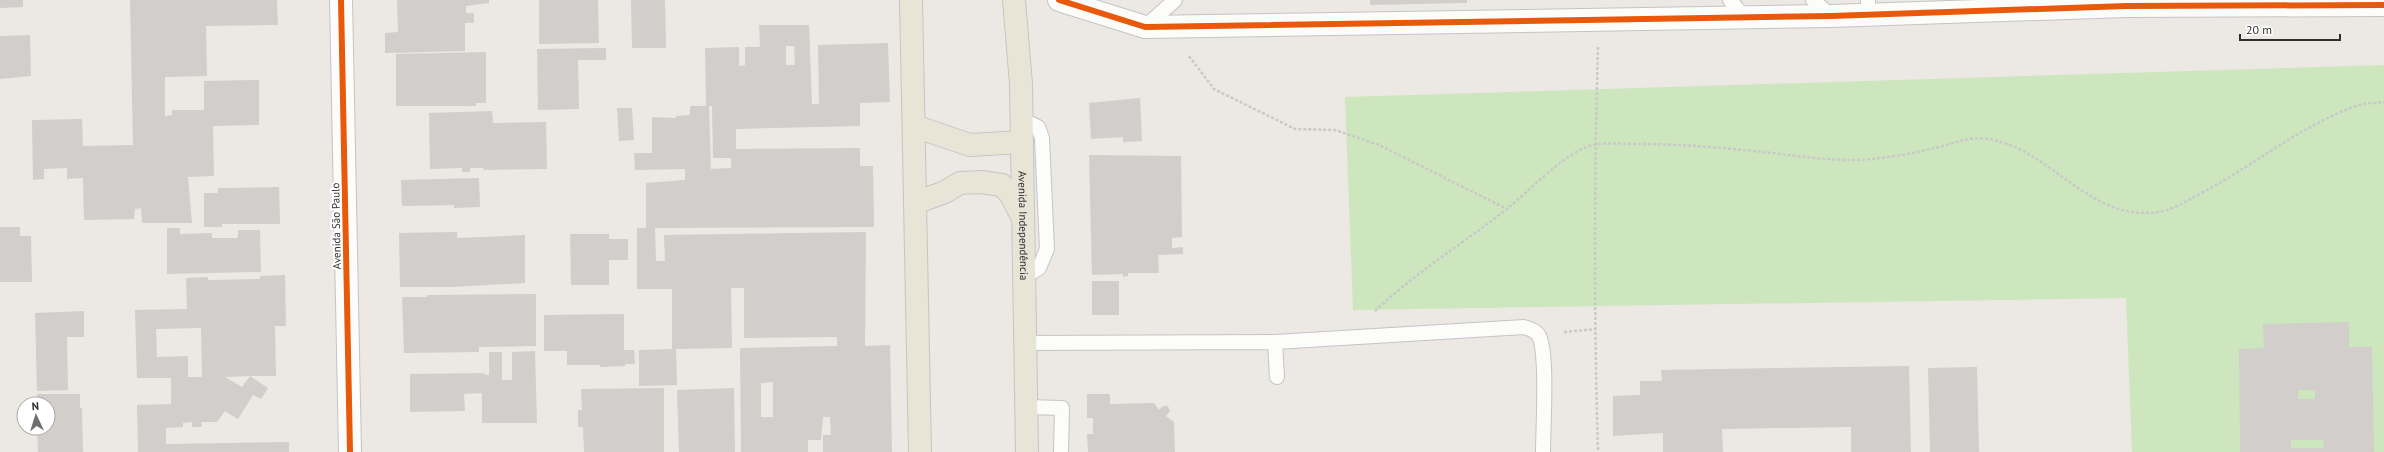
<svg xmlns="http://www.w3.org/2000/svg" width="2384" height="452" font-family="'PT Sans',sans-serif">
<style>
.green{fill:#cee6be}
.building{fill:#d1cecb;fill-rule:evenodd}
.lines{fill:none;stroke-linecap:round;stroke-linejoin:round}
.service-casing{stroke:#c5c4c5;stroke-width:16}
.minor-casing{stroke:#c5c4c5;stroke-width:24}
.primary-casing{stroke:#c6c5c4;stroke-width:24}
.path{stroke:#c9c9c8;stroke-width:2.5;stroke-dasharray:3 2;stroke-linecap:butt}
.service{stroke:#fcfcfb;stroke-width:14}
.minor{stroke:#fcfcfb;stroke-width:22}
.primary{stroke:#e8e4d6;stroke-width:22}
.cycleway-casing{stroke:#fff;stroke-width:8}
.cycleway{stroke:#e8590c;stroke-width:6}
.labels{text-anchor:middle;stroke-width:4;stroke-linejoin:round;paint-order:stroke}
.street-label{font-size:11px;fill:#2e2e2e;stroke:#fff}
</style>
<rect width="100%" height="100%" fill="#ece8e4"/>
<!-- green -->
<path class="green" d="M2384 65V452H2132L2126 298 1353 310 1345 97Z"/>
<!-- building -->
<path class="building" d="M0 0H23V7L0 8Z
M130 0H277L278 25 206 26 207 76 165 77V116L172 115V110H204V81L259 80V125L213 126 214 176 188 177 192 223H142L141 208 135 209 134 219 84 220 83 178 67 179V168L44 169V179L33 180 32 120 82 119 83 146 133 145Z
M397 0H489V3L466 6V13H474V23H465V51L385 53V33L398 32Z
M539 0H598L599 43 539 44Z
M631 0H665L666 48H632Z
M1370 0H1467V3L1370 5Z
M759 25H809L812 104H819L818 45 888 43 890 102 860 103V126L736 129V149L860 148V166H873L874 227 655 228 656 261H665L664 235 866 232 865 346 890 345 892 452H823V435H831L830 417H823L821 440H808V452H741L740 348 837 346V337L744 338V288H731L732 348 676 349 677 385 639 386V350L672 349V289H637V228H646V183L685 180V169L635 170 634 153H652V117L676 118V116L690 115V106H706L705 48 739 47V66L745 65V47H760ZM786 46H794L795 65H786ZM709 106H712L713 158H731V168L711 169ZM773 382V417H761V383Z
M30 35 31 76 0 79V36Z
M606 48V60H578L579 109 538 110 537 49Z
M486 52V103H476V106H396V54Z
M1140 98 1142 141 1123 142V137L1091 139 1089 103Z
M617 108H632L634 140 619 141Z
M492 111 493 123 546 122 547 169 484 170 483 168H470V172H462V168L430 169 429 113Z
M1089 155 1181 156 1182 237 1172 238V248L1183 247V254L1158 255 1159 273H1128V276L1123 277V274L1092 275Z
M479 178 480 207 454 208V205L402 206 401 180Z
M279 187 280 224H222V227H204V193H218V188Z
M0 227H20V236H31L32 282H0Z
M167 228H180V234L212 233V238H238V230H260L261 272 167 274Z
M457 232V238L525 235V283L453 287H400L399 233Z
M570 234H609V239H628V260H609V285H571Z
M285 275 286 326H275L276 376H250L268 388 261 399 253 395 238 419 225 411 217 422H201L202 427H192V422L183 423V427L166 428V444L289 442V452H138L137 405 171 404V378H137L135 310 187 309 186 278 208 277V280L260 279V276ZM201 328 202 377H188V356L157 357 156 329ZM250 376 242 387 225 377Z
M1092 281H1119V315H1092Z
M536 294V346L479 347V352L404 353 402 297H427V295Z
M84 311V337H67L68 390 37 391 35 313Z
M624 314V350H634L635 364H625V366L600 367V365H567V351H544V315Z
M2349 322V347H2372L2374 452H2240L2239 349 2264 348 2263 324ZM2298 390H2315V399H2298ZM2291 440H2323L2324 448H2291Z
M535 351 537 423H482V393L464 394 465 411 410 412V374L485 373 484 375H489V352H502V380H512V352Z
M1909 366 1911 452H1851V427L1722 429 1723 452H1663V433L1613 436V396L1640 395V381H1662L1661 370Z
M1977 367 1979 452H1930L1928 368Z
M664 388V452H584L583 427H578V410H582L581 389Z
M734 388 735 452H679L677 390Z
M37 394H80V408H82L83 452H38L37 428H48V404H37Z
M1087 394H1110V404L1154 403 1159 410 1163 406H1168L1170 411 1166 416 1174 422 1175 452H1088L1087 434H1093V418H1087Z"/>
<g class="lines">
<!-- service casing -->
<g class="service-casing">
<path id="service" d="M1730 0 1744 17
M1813 0 1831 16
M1868 15V0
M1145 27 1175 0
M1021 119 1038 127 1042 138 1047 249 1039 268 1024 277
M1275 342 1524 327C1529 329 1536 330 1539 336 1548 353 1543 428 1543 452
M1026 343 1275 342 1277 377
M1027 407 1062 408 1061 452"/>
</g>
<!-- minor casing -->
<g class="minor-casing">
<path id="minor" d="M341 0 350 452
M1059 0 1145 27 1831 16 2126 6 2384 5"/>
</g>
<!-- primary casing -->
<g class="primary-casing">
<g id="primary">
<path d="M911 0 920 452"/>
<path id="s1" d="M1014 0 1021 84 1027 452"/>
<path d="M914 126 970 145 1022 142"/>
<path d="M915 203 945 192 960 183 981 182 1002 185 1011 195 1022 217"/>
</g>
</g>
<!-- path -->
<path class="path" d="M1598 47C1594 182 1594 317 1598 452
M1189 56 1214 89 1295 129 1335 130 1379 145 1507 209
M1375 311C1416 272 1464 243 1508 208 1529 191 1568 150 1593 145 1607 142 1623 144 1638 144 1682 144 1728 148 1772 153 1798 156 1824 160 1850 160 1879 160 1911 154 1939 147 1956 143 1970 136 1988 139 2048 148 2085 215 2148 213 2170 213 2186 201 2205 191 2256 164 2302 125 2356 106 2365 103 2375 103 2384 102
M1564 332 1596 329"/>
<!-- service -->
<use href="#service" class="service"/>
<!-- minor -->
<use href="#minor" class="minor"/>
<!-- primary -->
<use href="#primary" class="primary"/>
<!-- cycleway casing -->
<g class="cycleway-casing">
<path id="cycleway" d="M341 0 350 452
M1059 0 1145 27 1831 16 2126 6 2384 5"/>
</g>
<!-- cycleway -->
<use href="#cycleway" class="cycleway"/>
</g>
<g class="labels">
<!-- street labels -->
<g class="street-label">
<text transform="translate(336 226) rotate(-91)" y="4">Avenida São Paulo</text>
<text dy="4" stroke="none"><textPath href="#s1" startOffset="226">Avenida Independência</textPath></text>
</g>
</g>
<!-- north arrow -->
<g transform="translate(36 416) rotate(356)"><circle r="19" fill="#ffffff" stroke="#ababab"/>
<path d="M0-3L7 15L0 10L-7 15Z" fill="#706f6e"/>
<text y="-6" font-size="11" font-weight="bold" text-anchor="middle" fill="#2e2e2e">N</text>
</g>
<!-- scale -->
<path d="M2240 34v6h100v-6" fill="none" stroke="#2e2e2e" stroke-width="2"/>
<text x="2246" y="34" font-size="12" fill="#2e2e2e" stroke="#ffffff" stroke-width="3" paint-order="stroke">20 m</text>
</svg>
